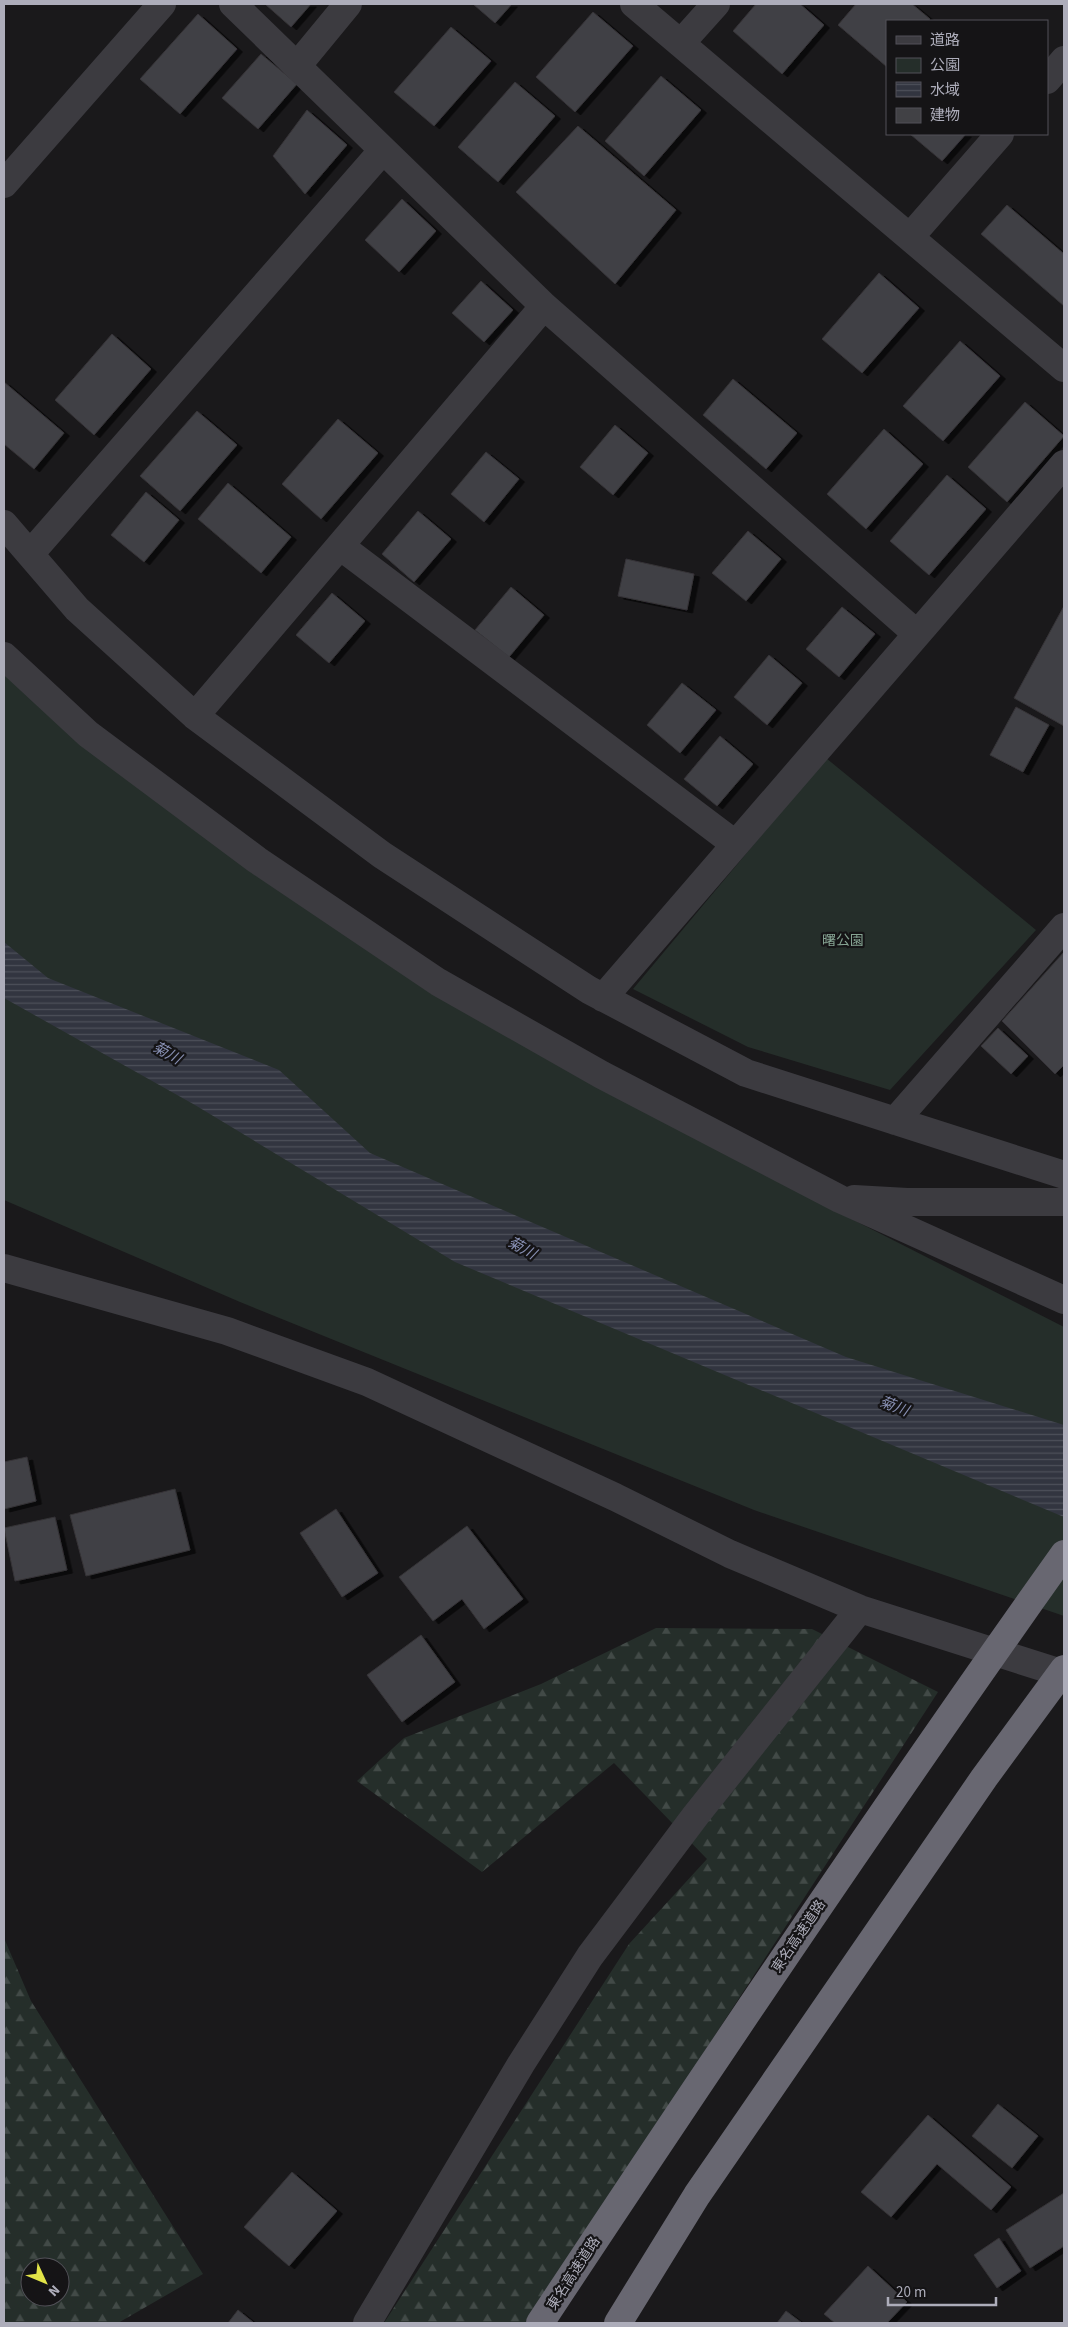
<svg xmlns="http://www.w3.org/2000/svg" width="1068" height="2327" font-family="'Source Sans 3','Noto Sans JP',sans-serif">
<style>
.green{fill:#252e2a}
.forest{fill:url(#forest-firs);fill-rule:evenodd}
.water{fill:url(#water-rules)}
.building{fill:#414145;stroke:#353337;filter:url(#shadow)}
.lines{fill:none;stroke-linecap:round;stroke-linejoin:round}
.minor{stroke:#3c3b40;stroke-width:28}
.highway{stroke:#686771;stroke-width:28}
.labels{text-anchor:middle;stroke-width:4.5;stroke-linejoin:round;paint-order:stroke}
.park-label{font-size:14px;fill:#85a392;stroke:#151416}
.street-label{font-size:14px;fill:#adadba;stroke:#151416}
.water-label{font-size:15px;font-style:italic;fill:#878fb2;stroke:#151416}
</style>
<defs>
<pattern id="forest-firs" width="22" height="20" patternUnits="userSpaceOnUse" patternTransform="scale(1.25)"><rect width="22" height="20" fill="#252e2a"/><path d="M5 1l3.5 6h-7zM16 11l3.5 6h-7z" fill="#424a47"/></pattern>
<pattern id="water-rules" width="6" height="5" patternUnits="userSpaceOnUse" patternTransform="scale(1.25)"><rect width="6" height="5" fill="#323540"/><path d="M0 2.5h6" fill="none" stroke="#4d505a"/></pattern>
<filter id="shadow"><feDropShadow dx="5.5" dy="3" stdDeviation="0" flood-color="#0009"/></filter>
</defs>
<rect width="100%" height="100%" fill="#1a191b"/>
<!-- green -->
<path class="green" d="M4 656 458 993 765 1175 1064 1327V1616L754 1510 240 1302 4 1200Z
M826 758 1036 930 890 1090 748 1047 633 989Z"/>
<!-- forest -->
<path class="forest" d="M656 1628 812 1629 938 1692 528 2323H384L629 1944 707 1859 614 1763 482 1872 357 1781 404 1738 541 1684Z
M4 1938 31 2001 203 2274 118 2323H4ZM30 2267H60V2297H30Z"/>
<!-- water -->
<path class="water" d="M4 942 48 978 279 1070 370 1153 846 1357 1064 1425V1517L455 1262 195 1105 4 998Z"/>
<!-- building -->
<path class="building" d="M265 4H311L291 27Z
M473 4H512L495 23Z
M756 4H800L824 25 782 74 733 31Z
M856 4H912L930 19 928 21H887V67L838 25Z
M593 12 633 46 575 112 536 77Z
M198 14 237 49 180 114 140 79Z
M451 27 491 61 434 126 394 92Z
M261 54 297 84 258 129 222 98Z
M661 76 701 110 644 176 605 141Z
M515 82 555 116 498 182 458 147Z
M307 110 347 145 305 194 273 156Z
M578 126 676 210 615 284 516 192Z
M910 134H966L942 161Z
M402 199 436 231 399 272 365 240Z
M1007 205 1064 254V306L981 234Z
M879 273 919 308 862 373 822 339Z
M481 281 513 310 484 342 452 313Z
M112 334 151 369 94 435 55 400Z
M960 341 1000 376 943 441 903 406Z
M733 379 797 433 766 469 703 415Z
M4 382 64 433 34 469 4 444Z
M1025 402 1064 436 1007 502 968 467Z
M197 411 237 445 180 511 140 476Z
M338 419 378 453 321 519 282 484Z
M615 425 648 453 613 495 580 467Z
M884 429 923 464 866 529 827 494Z
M486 452 519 479 484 522 451 494Z
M947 475 986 509 929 575 890 541Z
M228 483 291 537 261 573 198 519Z
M146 492 179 520 144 562 111 535Z
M418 511 451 539 414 582 382 554Z
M748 531 781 559 746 601 712 573Z
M626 559 694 574 687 610 618 596Z
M511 587 544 615 509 657 475 630Z
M332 593 365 621 329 663 296 635Z
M1064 606V726L1014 698Z
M842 607 875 634 839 677 806 649Z
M769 655 802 683 767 725 734 697Z
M682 683 716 710 680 753 647 725Z
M1016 707 1049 725 1023 772 990 755Z
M720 736 753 764 717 806 684 779Z
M1064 952V1065L1055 1074 1002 1021Z
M998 1028 1028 1056 1011 1074 981 1046Z
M27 1457 36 1501 4 1509V1462Z
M175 1489 190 1550 86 1576 70 1515Z
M336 1509 378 1573 342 1597 300 1533Z
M55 1517 67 1570 15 1581 4 1528Z
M467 1526 523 1599 484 1629 462 1599 433 1621 399 1577Z
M421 1635 455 1682 402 1722 367 1675Z
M998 2104 1038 2136 1012 2168 972 2136Z
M928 2115 1011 2187 991 2210 937 2164 891 2217 861 2192Z
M292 2172 337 2211 289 2266 244 2227Z
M1064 2193V2246L1030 2268 1006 2230Z
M999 2238 1021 2271 997 2288 974 2255Z
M868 2266 907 2302 887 2323H835L824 2314Z
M238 2310 254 2323H228Z
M786 2311 802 2323H777Z"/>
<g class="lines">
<!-- minor -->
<path class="minor" d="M233 4 544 306 917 634
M634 4 1064 368
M681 43 716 4
M297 66 348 4
M1047 80 1064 60
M4 184 162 4
M910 237 1000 134
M4 524 77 609 195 716 382 855 589 990 746 1073 1064 1175
M340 546 735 844
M30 554 383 150
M4 656 88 734 257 860 438 982 602 1075 840 1199 1064 1300
M195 716 544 306
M603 998 1064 464
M895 1121 1064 927
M854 1199 907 1202H1064
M4 1268 227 1331 367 1382 615 1497 730 1554 860 1609 1064 1674
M367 2323 521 2064 590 1956 696 1815 860 1609"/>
<!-- highway -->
<path class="highway" d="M540 2323C711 2064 884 1807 1064 1554
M618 2323 697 2195 984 1778 1064 1669"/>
</g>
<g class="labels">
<!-- park labels -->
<g class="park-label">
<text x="843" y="945">曙公園</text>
</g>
<!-- street labels -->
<g class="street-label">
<text transform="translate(798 1936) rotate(-56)" y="5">東名高速道路</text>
<text transform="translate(573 2273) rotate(-57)" y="5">東名高速道路</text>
</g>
<!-- water labels -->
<g class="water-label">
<text transform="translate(167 1053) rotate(29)" y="5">菊川</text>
<text transform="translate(522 1248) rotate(29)" y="5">菊川</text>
<text transform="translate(894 1406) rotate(21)" y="5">菊川</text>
</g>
</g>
<!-- border -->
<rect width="1068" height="2327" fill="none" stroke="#adadba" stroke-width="10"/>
<!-- legend -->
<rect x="886" y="20" width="162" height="115" fill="#151416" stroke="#525158"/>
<rect x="896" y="36" width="25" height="8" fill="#3c3b40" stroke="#525158"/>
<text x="930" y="45" font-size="15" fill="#adadba">道路</text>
<rect x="896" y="58" width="25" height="15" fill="#252e2a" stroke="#525158"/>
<text x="930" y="70" font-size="15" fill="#adadba">公園</text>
<rect x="896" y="82" width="25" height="15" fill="url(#water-rules)" stroke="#525158"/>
<text x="930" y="95" font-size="15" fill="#adadba">水域</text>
<rect x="896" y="108" width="25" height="15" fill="#414145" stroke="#525158"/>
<text x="930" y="120" font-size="15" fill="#adadba">建物</text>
<!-- north arrow -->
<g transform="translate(45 2282) rotate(134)"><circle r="24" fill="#151416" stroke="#525158"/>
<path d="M0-4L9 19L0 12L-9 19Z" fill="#e2e448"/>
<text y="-8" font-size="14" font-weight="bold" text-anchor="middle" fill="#adadba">N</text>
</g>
<!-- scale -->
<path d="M888 2297v8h108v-8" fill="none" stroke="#adadba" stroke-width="2.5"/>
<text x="896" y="2297" font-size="15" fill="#adadba" stroke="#151416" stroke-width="4" paint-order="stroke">20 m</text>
</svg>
